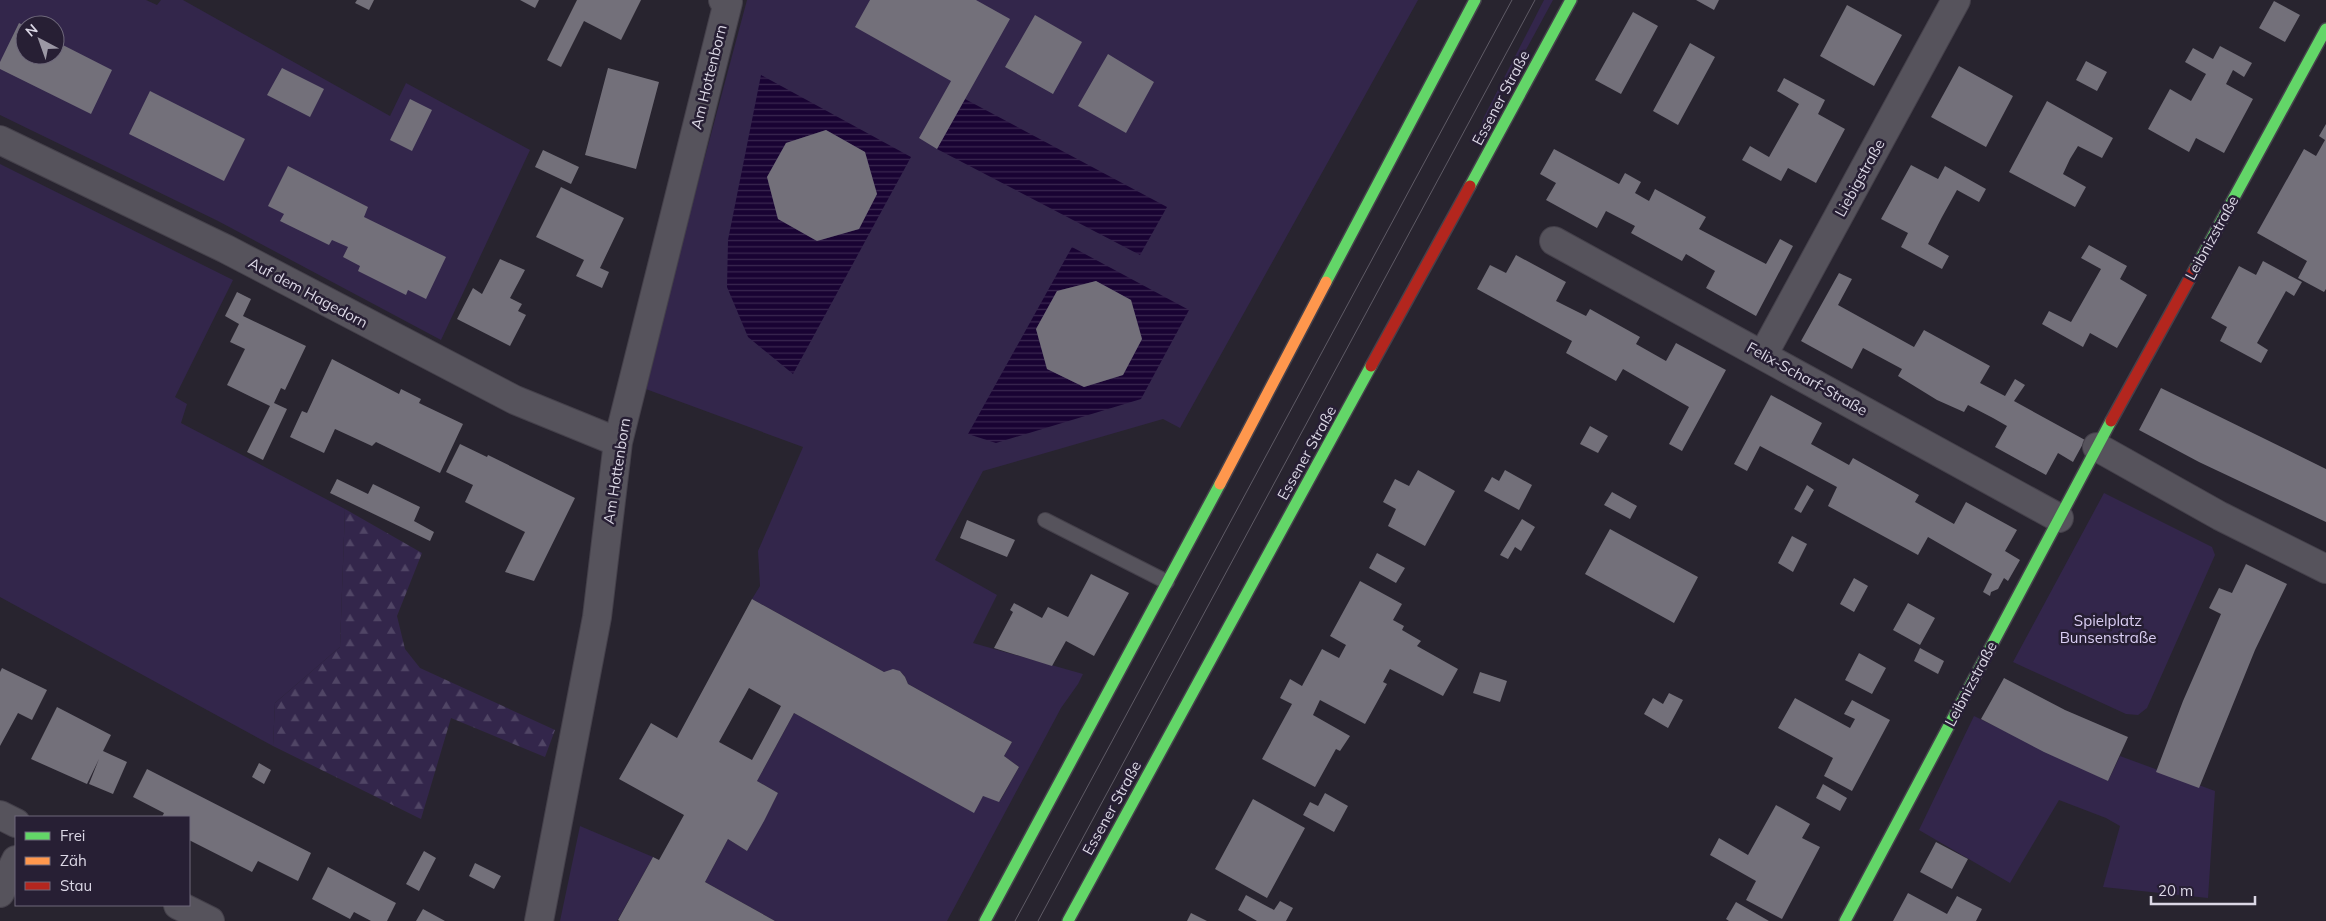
<svg xmlns="http://www.w3.org/2000/svg" width="2326" height="921" font-family="Mulish,sans-serif">
<style>
.green{fill:#33264b;fill-rule:evenodd}
.forest{fill:url(#forest-firs)}
.water{fill:url(#water-rules);fill-rule:evenodd}
.building{fill:#73707a;fill-rule:evenodd}
.lines{fill:none;stroke-linecap:round;stroke-linejoin:round}
.lane-casing{stroke:#45414b;stroke-width:16}
.street-casing{stroke:#45414b;stroke-width:30}
.fast-casing{stroke:#45414b;stroke-width:14}
.slow-casing{stroke:#45414b;stroke-width:14}
.jam-casing{stroke:#45414b;stroke-width:14}
.lane{stroke:#56535c;stroke-width:14}
.street{stroke:#56535c;stroke-width:28}
.fast{stroke:#63d668;stroke-width:11}
.slow{stroke:#ff974d;stroke-width:11}
.jam{stroke:#b3261e;stroke-width:11}
.tram{stroke:#5f5b66;stroke-width:1}
.labels{text-anchor:middle;stroke-width:5;stroke-linejoin:round;paint-order:stroke}
.street-label{font-size:15px;fill:#dbd7e5;stroke:#271f34}
.park-label{font-size:15px;fill:#dacef3;stroke:#271f34}
</style>
<defs>
<pattern id="forest-firs" width="22" height="20" patternUnits="userSpaceOnUse" patternTransform="scale(1.25)"><rect width="22" height="20" fill="#33264b"/><path d="M5 1l3.5 6h-7zM16 11l3.5 6h-7z" fill="#504565"/></pattern>
<pattern id="water-rules" width="6" height="5" patternUnits="userSpaceOnUse" patternTransform="scale(1.25)"><rect width="6" height="5" fill="#190333"/><path d="M0 2.5h6" fill="none" stroke="#3a2750"/></pattern>
</defs>
<rect width="100%" height="100%" fill="#28242f"/>
<!-- green -->
<path class="green" d="M0 0H146L157 5 161 0H183L390 116 406 83 530 150 441 340 218 221 0 115ZM25 25H55V55H25Z
M747 0H1418L1180 428 1163 419 983 471 935 560 997 595 973 643 1083 674 1078 684 1061 708 947 921H775L705 882 728 839 747 851 778 793 757 781 794 713 973 812 983 796 1000 801 1019 767 1004 756 1012 742 908 684 905 677 900 671 884 672 752 599 760 586 758 551 803 447 643 388Z
M1544 0H1553L1474 146 1484 117Z
M0 164 233 280 175 397 187 404 181 423 345 509 340 647 275 703 273 746 0 597Z
M2104 493 2212 547 2215 555 2147 708 2138 715 2126 714 2013 662Z
M1974 716 2108 781 2120 756 2215 791 2208 898 2103 887 2120 826 2106 818 2059 800 2010 883 1919 830Z
M580 826 653 857 617 921H560Z"/>
<!-- forest -->
<path class="forest" d="M345 509 422 553 397 616 405 649 420 668 555 730 545 757 451 718 421 819 273 746 275 703 340 647Z"/>
<!-- water -->
<path class="water" d="M761 75 911 157 793 374 748 337 727 287 728 240ZM826 130 865 152 877 194 859 229 817 241 778 219 767 177 786 143Z
M965 99 1167 207 1140 255 937 149Z
M1072 247 1189 310 1141 399 996 443 968 434ZM1096 281 1131 300 1142 339 1123 375 1084 387 1047 369 1036 329 1057 291Z"/>
<!-- building -->
<path class="building" d="M357 0H374L369 10 355 3Z
M520 0H539L535 8Z
M577 0H641L621 40 584 21 561 67 547 60Z
M870 0H976L1010 19 937 149 919 138 951 81 855 27Z
M1696 0H1719L1714 10Z
M2274 1 2300 15 2285 42 2259 28Z
M1847 5 1902 35 1874 86 1820 56Z
M1633 12 1658 26 1621 94 1595 80Z
M1035 15 1082 42 1053 94 1005 67Z
M19 23 25 26V55H55V41L112 70 91 114 0 69V62Z
M1690 43 1715 57 1678 125 1653 111Z
M2220 46 2252 63 2244 77 2233 70 2226 84 2253 99 2224 153 2196 138 2189 152 2148 129 2170 89 2191 101 2206 74 2185 62 2193 48 2213 59Z
M1108 54 1154 82 1126 133 1078 106Z
M2086 61 2107 72 2097 91 2076 80Z
M1959 66 2013 96 1986 147 1931 117Z
M282 68 324 89 310 117 267 95Z
M608 68 659 82 636 169 585 155Z
M1784 78 1825 100 1818 114 1845 129 1816 183 1788 168 1781 181 1742 160 1750 146 1769 157 1799 104 1777 91Z
M150 91 245 139 224 181 129 134Z
M410 99 432 110 412 151 390 140Z
M2047 101 2113 138 2102 158 2078 146 2070 159 2063 174 2086 187 2075 207 2009 172Z
M2326 124V289L2324 292 2298 278 2307 261 2257 233 2304 149 2316 156 2325 140 2319 136Z
M826 130 865 152 877 194 859 229 817 241 778 219 767 177 786 143Z
M1554 149 1619 184 1625 173 1641 182 1635 193 1649 201 1655 189 1706 217 1699 229 1766 264 1780 239 1793 246 1756 316 1706 288 1715 271 1686 254 1682 261 1631 233 1635 226 1606 211 1597 228 1546 200 1556 183 1540 174Z
M543 150 579 167 571 184 535 167Z
M1911 165 1938 179 1945 166 1986 189 1979 202 1957 190 1942 217 1928 244 1949 256 1942 269 1901 247 1908 233 1881 219Z
M288 166 368 207 364 217 446 257 426 299 408 290 406 295 358 271 360 266 343 257 348 247 332 240 329 245 280 221 284 214 268 206Z
M561 187 624 218 600 268 609 272 602 288 576 276 584 260 536 237Z
M2089 245 2127 266 2120 279 2147 295 2117 348 2090 333 2083 347 2042 324 2049 311 2071 322 2101 269 2081 258Z
M1516 255 1566 282 1556 301 1586 316 1590 309 1640 337 1636 344 1666 361 1676 343 1726 370 1682 451 1669 444 1689 407 1623 369 1616 381 1566 353 1572 341 1477 289 1490 265 1506 273Z
M500 259 525 270 510 298 522 304 518 311 526 315 510 346 457 319 473 288 482 294Z
M2263 261 2302 282 2294 296 2286 291 2257 343 2268 350 2261 363 2220 341 2227 327 2211 318 2239 266 2256 275Z
M1839 273 1852 279 1838 305 1914 347 1924 330 1990 366 1980 383 2005 396 2015 379 2025 385 2014 401 2085 440 2073 462 2058 453 2046 475 1995 447 2007 426 1993 418 1968 405 1964 412 1937 400 1898 376 1902 369 1863 348 1852 369 1801 341Z
M1096 281 1131 300 1142 339 1123 375 1084 387 1047 369 1036 329 1057 291Z
M237 292 251 299 243 316 306 346 285 390 281 388 274 403 287 409 263 460 247 452 270 406 227 385 245 349 230 342 239 324 225 316Z
M332 359 399 394 401 389 421 399 419 403 463 424 440 473 376 442 372 446 335 429 324 453 290 437 302 411 307 413Z
M2161 388 2326 469V522L2199 462 2139 430Z
M1771 395 1822 423 1811 444 1849 465 1853 458 1919 495 1915 502 1954 524 1966 502 2017 530 2005 551 2020 560 2008 581 2004 578 1998 589 1991 592 1990 596 1983 592 1992 574 1928 537 1918 555 1828 506 1837 487 1760 446 1747 471 1734 464Z
M1590 426 1608 436 1598 453 1580 444Z
M460 444 487 457 488 455 575 498 534 581 505 572 525 532 465 502 473 485 446 472Z
M1418 470 1455 491 1425 546 1388 526 1396 509 1383 502 1395 479 1409 486Z
M1505 470 1532 485 1519 510 1484 491 1492 477 1499 481Z
M337 479 368 494 373 484 420 507 414 521 434 532 430 541 330 493Z
M1807 485 1814 490 1801 513 1794 509Z
M1612 492 1637 506 1630 519 1604 505Z
M1522 519 1535 527 1521 551 1515 547 1508 559 1500 555Z
M967 520 1015 540 1007 557 960 538Z
M1610 529 1698 577 1674 623 1585 574Z
M1792 536 1807 544 1793 572 1778 563Z
M1377 553 1405 568 1396 583 1369 568Z
M2246 564 2287 584 2255 650 2199 788 2156 772 2183 701 2221 614 2209 608 2219 588 2232 593Z
M1091 574 1129 593 1094 656 1066 641 1052 666 994 648 1013 612 1010 610 1014 603 1042 618 1048 607 1068 617Z
M1854 578 1868 586 1854 612 1840 604Z
M1360 581 1402 604 1393 620 1404 626 1402 630 1421 641 1417 646 1458 669 1443 696 1390 669 1383 682 1387 684 1365 724 1320 700 1313 715 1350 736 1340 751 1336 749 1315 787 1262 759 1292 704 1280 698 1290 679 1302 686 1322 649 1339 658 1346 645 1330 636Z
M752 599 884 672 893 669 900 671 905 677 908 684 1012 742 1004 756 1019 767 999 802 983 796 974 813 794 713 757 781 778 793 764 821 747 851 728 839 705 882 775 921H620L618 920 653 857 659 860 684 815 619 779 651 723 677 738ZM749 688 781 706 752 760 719 742Z
M1908 603 1935 618 1920 645 1893 630Z
M1920 648 1944 661 1938 674 1914 661Z
M1859 653 1886 668 1872 694 1845 680Z
M2 668 47 690 32 720 18 713 0 746V672Z
M1480 672 1507 681 1500 702 1473 693Z
M2004 678 2065 710 2128 737 2108 781 2044 752 1981 719Z
M1669 693 1683 700 1668 728 1644 714 1653 698 1663 704Z
M1795 698 1850 728 1855 719 1844 714 1852 700 1890 720 1852 791 1824 776 1833 758 1778 728Z
M57 707 111 735 103 751 127 762 113 794 89 784 99 759 87 784 31 759Z
M259 763 271 770 264 784 252 777Z
M147 769 311 853 298 881 258 861 252 872 189 840V817H162L164 813 133 797Z
M1823 784 1847 798 1840 811 1816 798Z
M1325 793 1348 806 1334 832 1303 815 1310 802 1318 806Z
M1253 799 1305 828 1267 898 1215 869Z
M1776 805 1810 824 1802 838 1820 847 1782 919 1746 900 1756 881 1710 855 1719 838 1748 855Z
M1936 842 1968 859 1952 889 1920 872Z
M424 851 436 858 419 891 406 884Z
M475 863 501 876 494 889 469 876Z
M328 867 396 903 387 921H371L354 912 350 919 312 899Z
M1908 893 1947 914 1957 896 1982 909 1976 921H1893Z
M1246 895 1274 910 1280 901 1293 908 1286 921H1257L1238 910Z
M1736 902 1769 921H1729L1726 919Z
M423 909 445 921H416Z
M1191 913 1207 921H1187Z"/>
<g class="lines">
<!-- lane casing -->
<g class="lane-casing">
<path id="lane" d="M1045 520 1167 582"/>
</g>
<!-- street casing -->
<g class="street-casing">
<path id="street" d="M0 140 226 249 515 400 618 442
M1554 241 2059 518
M1763 355 1956 0
M2097 447 2220 516 2326 569
M0 815 16 823
M0 893 16 860
M178 905 210 921
M539 921 597 617 618 442 728 2 723 0"/>
</g>
<!-- fast casing -->
<g class="fast-casing">
<path id="fast" d="M1470 186 1571 0
M2195 269 2326 29
M1326 282 1475 0
M985 921 1220 484
M1068 921 1371 366
M1845 921 2111 421"/>
</g>
<!-- slow casing -->
<g class="slow-casing">
<path id="slow" d="M1220 484 1326 282"/>
</g>
<!-- jam casing -->
<g class="jam-casing">
<path id="jam" d="M1371 366 1470 186
M2111 421 2195 269"/>
</g>
<!-- lane -->
<use href="#lane" class="lane"/>
<!-- street -->
<use href="#street" class="street"/>
<!-- fast -->
<use href="#fast" class="fast"/>
<!-- slow -->
<use href="#slow" class="slow"/>
<!-- jam -->
<use href="#jam" class="jam"/>
<!-- tram -->
<path class="tram" d="M1015 921 1512 0
M1038 921 1535 0"/>
</g>
<g class="labels">
<!-- street labels -->
<g class="street-label">
<text transform="translate(709 77) rotate(-76)" y="5">Am Hottenborn</text>
<text transform="translate(1501 98) rotate(-62)" y="5">Essener Straße</text>
<text transform="translate(1860 178) rotate(-61)" y="5">Liebigstraße</text>
<text transform="translate(2212 238) rotate(-61)" y="5">Leibnizstraße</text>
<text transform="translate(308 293) rotate(28)" y="5">Auf dem Hagedorn</text>
<text transform="translate(1807 379) rotate(29)" y="5">Felix-Scharf-Straße</text>
<text transform="translate(1307 453) rotate(-61)" y="5">Essener Straße</text>
<text transform="translate(617 471) rotate(-81)" y="5">Am Hottenborn</text>
<text transform="translate(1971 684) rotate(-62)" y="5">Leibnizstraße</text>
<text transform="translate(1112 808) rotate(-61)" y="5">Essener Straße</text>
</g>
<!-- park labels -->
<g class="park-label">
<text x="2108" y="626">Spielplatz<tspan x="2108" dy="17">Bunsenstraße</tspan></text>
</g>
</g>
<!-- legend -->
<rect x="15" y="816" width="175" height="90" fill="#271f34" stroke="#6f697b"/>
<rect x="25" y="832" width="25" height="8" fill="#63d668" stroke="#6f697b"/>
<text x="60" y="841" font-size="15" fill="#dbd7e5">Frei</text>
<rect x="25" y="857" width="25" height="8" fill="#ff974d" stroke="#6f697b"/>
<text x="60" y="866" font-size="15" fill="#dbd7e5">Zäh</text>
<rect x="25" y="882" width="25" height="8" fill="#b3261e" stroke="#6f697b"/>
<text x="60" y="891" font-size="15" fill="#dbd7e5">Stau</text>
<!-- north arrow -->
<g transform="translate(40 40) rotate(319)"><circle r="24" fill="#271f34" stroke="#6f697b"/>
<path d="M0-4L9 19L0 12L-9 19Z" fill="#9c98a5"/>
<text y="-8" font-size="14" font-weight="bold" text-anchor="middle" fill="#dbd7e5">N</text>
</g>
<!-- scale -->
<path d="M2151 896v8h104v-8" fill="none" stroke="#dbd7e5" stroke-width="2.5"/>
<text x="2158" y="896" font-size="15" fill="#dbd7e5" stroke="#271f34" stroke-width="4" paint-order="stroke">20 m</text>
</svg>
